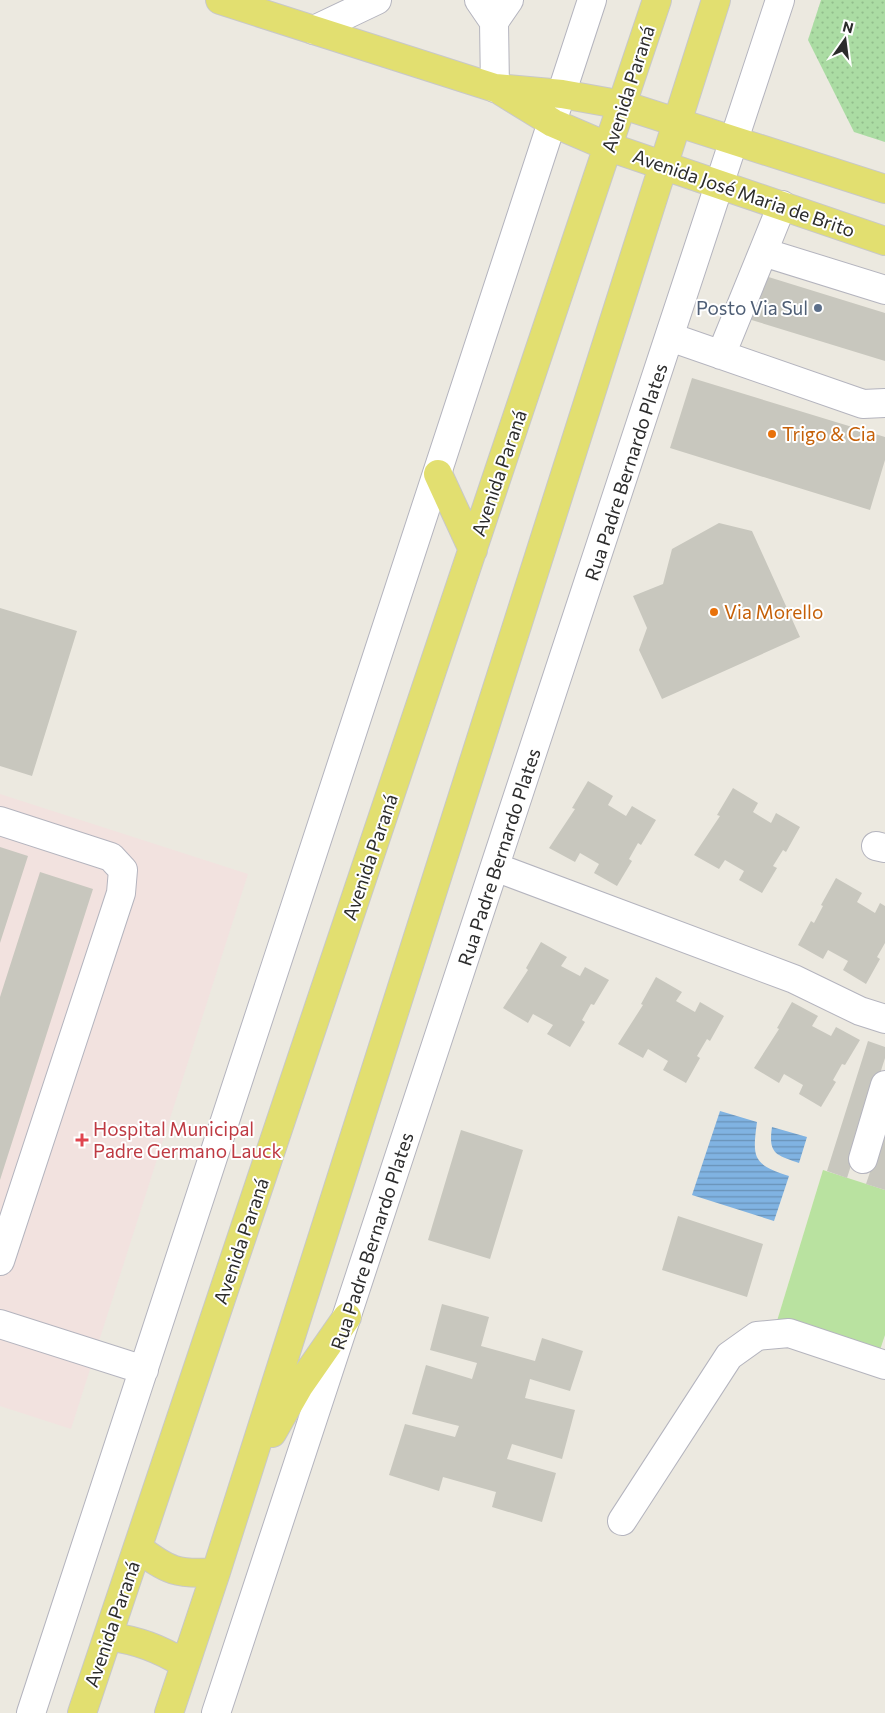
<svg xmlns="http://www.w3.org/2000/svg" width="885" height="1713" font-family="Commissioner,sans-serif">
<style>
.medical{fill:#f2e2df}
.grass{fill:url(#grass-dots)}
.pitch{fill:#b9e2a0}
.water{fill:url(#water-rules)}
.building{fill:#c8c7be}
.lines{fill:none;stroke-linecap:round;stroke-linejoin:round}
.minor-casing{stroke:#b4b4be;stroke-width:30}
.major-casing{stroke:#c8c8c8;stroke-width:30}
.minor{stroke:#fff;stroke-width:28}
.major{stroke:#e2df70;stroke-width:28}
.service-dot{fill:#5c6f8a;stroke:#fff;stroke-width:2}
.food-dot{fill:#e8710a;stroke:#fff;stroke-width:2}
.health-dot{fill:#e0444e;stroke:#fff;stroke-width:2}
.labels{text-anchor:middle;stroke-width:4;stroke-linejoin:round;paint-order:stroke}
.street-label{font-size:19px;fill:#2c2c2c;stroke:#fff}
.service-label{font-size:19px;fill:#4e5e75;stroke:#fff;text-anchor:end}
.food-label{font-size:19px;fill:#c56008;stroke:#fff;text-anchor:start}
.health-label{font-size:19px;fill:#be3a42;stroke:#fff;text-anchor:start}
</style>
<defs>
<pattern id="grass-dots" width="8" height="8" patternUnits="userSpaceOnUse" patternTransform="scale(1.25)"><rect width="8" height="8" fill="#abdca3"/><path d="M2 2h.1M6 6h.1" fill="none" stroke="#93bd8c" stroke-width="1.8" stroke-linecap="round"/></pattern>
<pattern id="water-rules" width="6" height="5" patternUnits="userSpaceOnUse" patternTransform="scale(1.25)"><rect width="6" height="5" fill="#80b3e2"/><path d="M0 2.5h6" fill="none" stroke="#6992b7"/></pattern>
</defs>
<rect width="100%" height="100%" fill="#ece9e0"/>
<!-- medical -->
<path class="medical" d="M0 794 248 874 71 1429 0 1406Z"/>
<!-- grass -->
<path class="grass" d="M821 0H885V142L854 132 808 40Z"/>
<!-- pitch -->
<path class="pitch" d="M823 1170 885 1190V1335L879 1353 777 1321Z"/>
<!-- water -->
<path class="water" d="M720 1111 757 1122C752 1159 753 1164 789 1176L774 1221 692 1195Z
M772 1127 807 1137 799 1163C776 1155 768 1154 772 1127Z"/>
<!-- building -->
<path class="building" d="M759 274 885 313V361L745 318Z
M692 378 885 437V460L870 510 670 448Z
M719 523 752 531 800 637 662 699 639 650 647 628 633 596 663 584 672 549Z
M0 608 77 631 32 776 0 766Z
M588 781 613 796 608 805 626 816 632 806 656 820 641 845 638 843 629 859 632 861 617 886 594 873 599 864 580 853 575 862 549 848 575 809 572 808Z
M733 788 758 803 753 812 771 823 776 813 800 827 786 852 783 850 773 866 777 868 762 893 739 880 744 871 725 860 719 869 694 855 720 816 717 815Z
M0 847 28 856 0 943Z
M40 872 93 889 0 1180V997Z
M836 878 862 893 857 902 875 913 880 903 885 906V943L877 957 880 959 866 984 843 970 848 961 828 950 823 959 798 945 811 921 814 923 823 906 821 905Z
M541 942 567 957 561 966 580 976 585 967 609 980 594 1005 591 1004 582 1020 585 1022 570 1047 547 1034 553 1025 533 1014 528 1023 503 1008 528 970 526 968Z
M656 977 682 992 676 1001 695 1012 700 1002 724 1016 710 1041 707 1039 697 1056 700 1058 686 1083 663 1070 668 1061 648 1049 643 1058 618 1044 643 1005 641 1004Z
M792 1002 818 1016 812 1026 831 1036 836 1027 860 1040 845 1065 842 1064 833 1080 836 1082 821 1107 799 1094 803 1085 784 1074 779 1083 754 1068 779 1029 777 1028Z
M868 1041 885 1047V1058L847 1178 827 1171Z
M885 1128V1190L866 1184Z
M461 1130 523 1150 490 1259 428 1240Z
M678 1216 763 1244 747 1297 662 1270Z
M442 1304 489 1317 481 1346 535 1361 542 1338 583 1351 570 1391 530 1379 525 1398 575 1410 562 1459 512 1444 507 1459 556 1473 542 1522 492 1507 496 1492 443 1477 439 1491 389 1475 405 1424 455 1437 459 1426 412 1414 426 1365 472 1379 477 1363 430 1350Z"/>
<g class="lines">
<!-- minor casing -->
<g class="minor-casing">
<path id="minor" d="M479 0 494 22 495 88
M494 22 509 0
M314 30 377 0
M782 205 763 252 885 290
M670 337 863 404 885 403
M721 355 763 252
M0 821 111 857 123 870 121 893 0 1261
M876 846 885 848
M495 867 794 979 860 1011 885 1019
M863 1159 885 1085
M0 1324 144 1370
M622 1521 729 1356 757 1336 789 1333 885 1365
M31 1713 592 0
M216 1713 780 0"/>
</g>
<!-- major casing -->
<g class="major-casing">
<path id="major" d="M220 0 495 88 562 94 623 105 885 189
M501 91 553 123 609 147 885 241
M438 474 473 550
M272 1433 299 1386 347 1317
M138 1548C168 1571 177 1575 216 1572
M108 1636C139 1641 158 1648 185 1664
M82 1713 657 0
M169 1713 216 1572 716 0"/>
</g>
<!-- minor -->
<use href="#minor" class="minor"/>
<!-- major -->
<use href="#major" class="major"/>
</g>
<!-- markers -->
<circle class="service-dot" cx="818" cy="308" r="5"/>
<g class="food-dot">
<circle cx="772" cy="434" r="5"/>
<circle cx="714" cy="612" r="5"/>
</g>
<path class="health-dot" d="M79.5 1132.5h5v5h5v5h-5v5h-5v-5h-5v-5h5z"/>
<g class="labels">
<!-- street labels -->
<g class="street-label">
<text transform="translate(628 89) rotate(-72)" y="7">Avenida Paraná</text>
<text transform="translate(744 193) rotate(19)" y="7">Avenida José Maria de Brito</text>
<text transform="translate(626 472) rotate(-72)" y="7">Rua Padre Bernardo Plates</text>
<text transform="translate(499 473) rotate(-71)" y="7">Avenida Paraná</text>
<text transform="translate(370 857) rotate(-71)" y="7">Avenida Paraná</text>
<text transform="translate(499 857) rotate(-72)" y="7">Rua Padre Bernardo Plates</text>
<text transform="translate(241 1241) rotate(-71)" y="7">Avenida Paraná</text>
<text transform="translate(372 1241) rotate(-72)" y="7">Rua Padre Bernardo Plates</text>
<text transform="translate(112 1624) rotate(-71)" y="7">Avenida Paraná</text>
</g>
<!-- service labels -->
<g class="service-label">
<text x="808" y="315">Posto Via Sul</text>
</g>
<!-- food labels -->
<g class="food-label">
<text x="782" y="441">Trigo &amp; Cia</text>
<text x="724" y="619">Via Morello</text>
</g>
<!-- health labels -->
<g class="health-label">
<text x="93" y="1136">Hospital Municipal<tspan x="93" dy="22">Padre Germano Lauck</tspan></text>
</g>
</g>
<!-- north arrow -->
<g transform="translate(845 40) rotate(14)" stroke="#ffffff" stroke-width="4" paint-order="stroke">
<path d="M0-4L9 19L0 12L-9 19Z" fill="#2c2c2c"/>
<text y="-8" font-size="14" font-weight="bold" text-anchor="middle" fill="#2c2c2c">N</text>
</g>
</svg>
